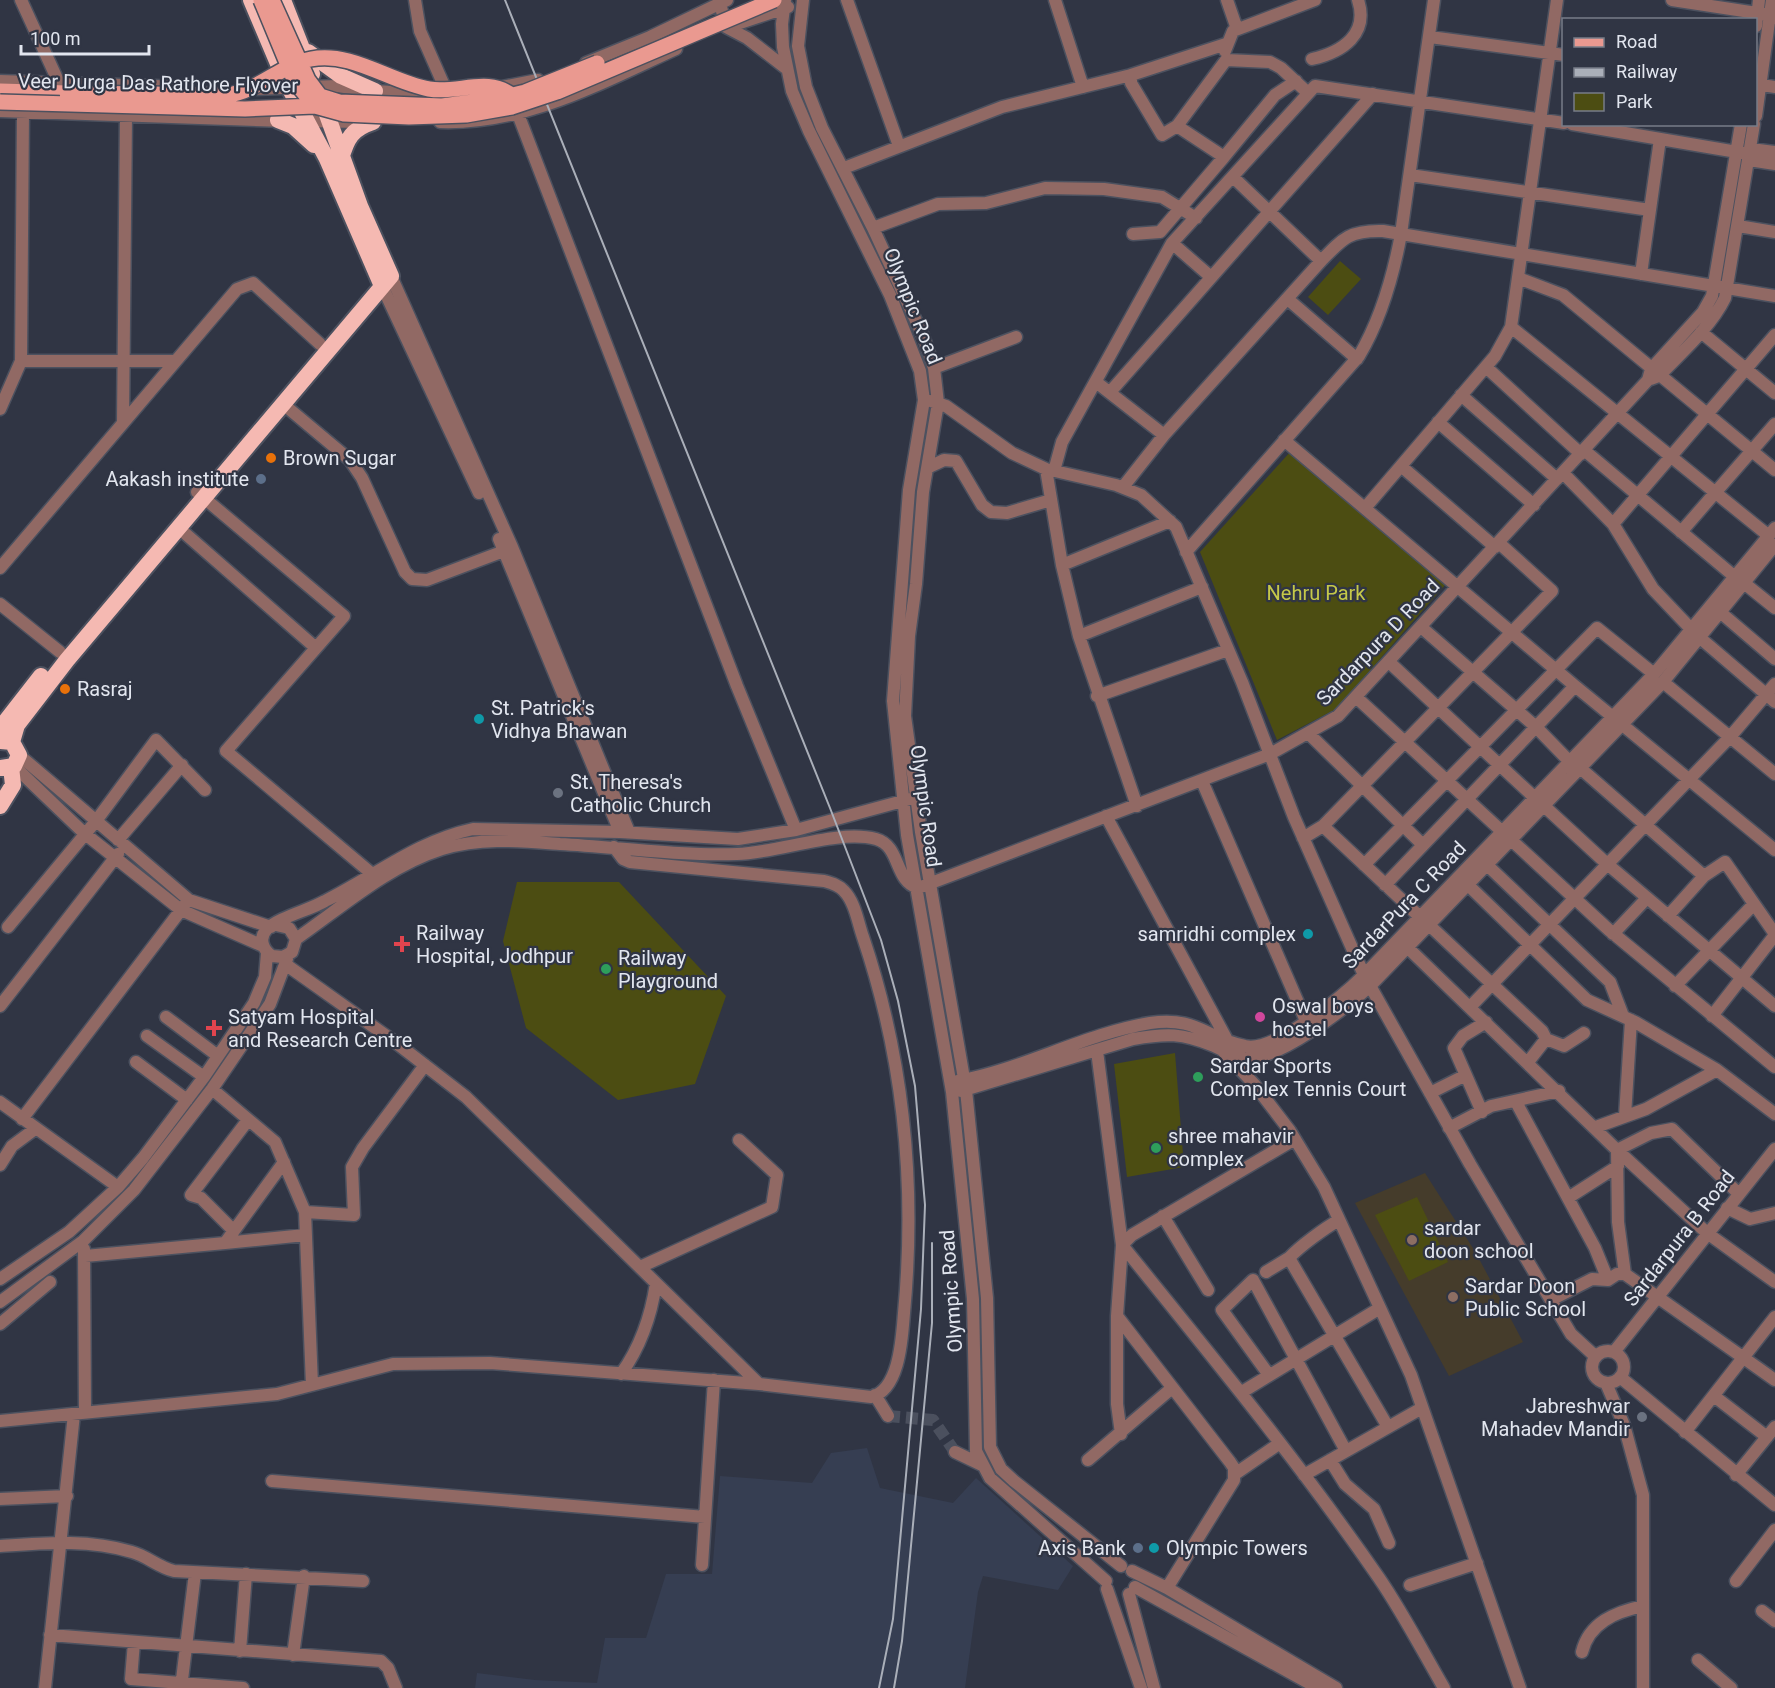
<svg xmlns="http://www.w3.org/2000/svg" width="1775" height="1688" font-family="Roboto,sans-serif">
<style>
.built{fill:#363e52}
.education{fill:#453c2b}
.green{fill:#4c4d12}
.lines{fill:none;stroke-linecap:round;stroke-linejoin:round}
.minor-tunnel{stroke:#4b505e;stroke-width:12;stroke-dasharray:12 6;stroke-linecap:butt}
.minor-casing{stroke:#4c515f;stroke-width:15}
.major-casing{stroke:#4c515f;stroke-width:18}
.highway-casing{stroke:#4c515f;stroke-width:20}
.minor{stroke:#916964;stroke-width:12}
.major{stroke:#ea9990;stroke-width:15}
.highway{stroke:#f5b9b2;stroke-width:16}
.rail{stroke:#aaafb9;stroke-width:2}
.major-bridge-casing{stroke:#4c515f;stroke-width:18;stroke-linecap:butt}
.major-bridge{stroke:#ea9990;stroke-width:15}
.food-dot{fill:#e8710a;stroke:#303544;stroke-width:2}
.service-dot{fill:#5c6f8a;stroke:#303544;stroke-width:2}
.culture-dot{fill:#0f9aa8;stroke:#303544;stroke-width:2}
.worship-dot{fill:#6b7280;stroke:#303544;stroke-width:2}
.health-dot{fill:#e0444e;stroke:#303544;stroke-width:2}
.leisure-dot{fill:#2e9e5b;stroke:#303544;stroke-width:2}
.hotel-dot{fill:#d1479c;stroke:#303544;stroke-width:2}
.education-dot{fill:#8d6e63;stroke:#303544;stroke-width:2}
.labels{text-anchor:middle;stroke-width:4.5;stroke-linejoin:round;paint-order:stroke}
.street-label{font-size:20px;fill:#e2e6ef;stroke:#303544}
.poi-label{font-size:20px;fill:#e2e6ef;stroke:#303544;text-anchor:start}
.park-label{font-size:20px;fill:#c5c849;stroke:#303544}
</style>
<rect width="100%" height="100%" fill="#303544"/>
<!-- built -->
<path class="built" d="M867 1448 880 1488 953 1503 976 1478 1073 1566 1058 1590 983 1576 978 1592 965 1688H475L477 1673 535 1680 597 1683 605 1638H646L666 1574H712L720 1476 812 1483 831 1453Z"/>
<!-- education -->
<path class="education" d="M1425 1173 1476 1253 1523 1342 1449 1376 1355 1203Z"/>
<!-- green -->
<path class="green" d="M1340 261 1361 279 1328 315 1308 297Z
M1291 451 1446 584 1336 709 1277 740 1200 552Z
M517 882H619L726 996 695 1084 618 1100 526 1028 503 941Z
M1175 1053 1184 1167 1127 1177 1114 1064Z
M1417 1197 1448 1262 1409 1281 1375 1215Z"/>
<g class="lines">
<!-- minor-tunnel -->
<path class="minor-tunnel" d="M888 1416 933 1420 955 1452"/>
<!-- minor casing -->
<g class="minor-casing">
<path id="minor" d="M21 0 59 83
M415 0 420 31 449 97
M785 0 782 24 783 47 792 91 809 131 890 295 920 371 924 400 909 490 893 701 907 835 952 1092 973 1299 976 1451 990 1478 1106 1581
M803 0 798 46 806 87 822 128 873 228 924 338 934 368 938 403 923 492 916 584 909 636 905 716 921 832 966 1090 987 1298 990 1447 1001 1469 1014 1481 1121 1566
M847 0 899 146
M1055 0 1083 87
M1227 0 1237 29
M1672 0 1770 15 1775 18
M720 3 726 27 747 38 787 69
M1756 26 1759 0
M728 27 788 7
M1430 37 1564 55
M1225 51 1233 31 1315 0
M1312 59C1343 52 1369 34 1358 0
M586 63 650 37 727 0
M0 81 184 87
M1756 84 1775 87
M497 88 538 80
M252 89 337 86 375 91 429 94
M0 111 285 121
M518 114 737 686 796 830
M1756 116 1772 0
M302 121 360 122
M440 122C525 125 601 83 676 49
M1572 124 1743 153
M1177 126 1162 135 1131 83V75L1226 44
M1751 149 1775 152
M1224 157 1275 95 1296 81
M1749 160 1775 164
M844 168 1002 107 1131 75
M1410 175 1650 210
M1233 177 1321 261
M1738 226 1775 232
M873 228 938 204 986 203 1045 188 1104 189 1162 197 1196 218
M1133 234 1160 232 1224 157 1177 126 1226 60 1270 62 1281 68 1308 93
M1172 243 1211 277
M1641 274 1660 139
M391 276 512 547 629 832
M1518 278 1563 295 1775 470
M382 286 479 493
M1290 301 1357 359
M1511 327 1769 536
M1701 332 1775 393
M21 361 23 112
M1486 367 1581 454
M934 368 1016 337
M1651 379 1659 376C1682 352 1710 328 1725 298L1754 124
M1096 382 1164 435
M1111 391 1373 94
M1461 395 1557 479
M931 401 946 406 1012 453 1046 469 1116 485 1141 495 1176 527 1242 682 1294 817 1364 975 1470 1164 1571 1334 1596 1357
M282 403 350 460 362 478 405 572 412 579 427 580 504 551
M0 409 21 361H175
M123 422 126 115
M1438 422 1534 505
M1284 440 1575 686 1775 850
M1584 450 1735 577
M1401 466 1495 547
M929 467 944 460 956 461 982 505 991 512 1007 513 1051 500
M1046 469 1062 565 1079 636 1137 806
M1054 471 1062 442 1172 243 1315 86 1564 123
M1563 473 1613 524
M1123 487 1164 435 1321 261C1343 238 1350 230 1383 231L1775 296
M197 492 344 616 226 751 371 873
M1365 508 1495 356 1511 327 1557 0
M180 529 316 648
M1681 532 1775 424
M499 539 620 832
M1186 552 1359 356C1381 319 1393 277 1401 234L1434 0
M1062 565 1170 521
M0 568 237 289 253 283 320 344
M1744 583 1775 608
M0 604 60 652
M1720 612 1775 659
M1421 627 1536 727 1570 762
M1692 630 1653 589 1613 524 1775 335
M1079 636 1202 587
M1699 637 1775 702
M1389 662 1535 798
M1663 682 1775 774
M1097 696 1228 650
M1356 697 1609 930 1775 1067
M1309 734 1423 845
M19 755 189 900 271 927
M14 766 84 833 181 910 263 946
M1579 767 1704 876
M1202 781 1306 1021
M1543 805 1606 863 1775 1006
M1106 816 1226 1038 1221 1049 1254 1084 1290 1131 1324 1187 1411 1375 1520 1688
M1323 826 1420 917
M1303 838 1323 826 1552 591 1499 543
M118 840 182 765
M1486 864 1610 982 1623 1016
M1364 865 1597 628 1654 674
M1467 884 1587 1000 1635 1022 1717 1070 1775 1114
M1385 885 1575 686
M1668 916 1704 876 1725 862 1775 934
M1428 924 1542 1031 1546 1039 1528 1062
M276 925 289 928 296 939 292 952 283 957 272 956C263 950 258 938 267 929 279 917 310 910 325 901 375 876 417 841 473 829L620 832 738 839 796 830 910 799
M8 927 96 821 156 740 205 790
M1613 934 1647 898
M296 939C342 907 388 866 442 849 481 837 520 841 560 844 617 847 679 856 737 854 778 853 838 829 876 839 901 846 894 881 918 888L1270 754 1338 716 1361 691 1648 380 1651 369 1703 312 1712 296 1741 124
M1406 946 1617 1150 1707 1233 1775 1282
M285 964 395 1042 466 1097 759 1384
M1675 986 1754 904
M0 1006 118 854
M1470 1007 1730 737 1775 684
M1712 1016 1775 935
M166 1017 218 1056
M147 1036 204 1077
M1546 1039 1564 1046 1584 1033
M1097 1051 1122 1245
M136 1062 187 1100
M958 1081C1024 1069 1084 1034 1150 1023 1196 1016 1206 1038 1245 1046 1274 1053 1344 995 1364 975L1654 674 1775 528
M212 1089 275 1142 305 1212 312 1385
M961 1091 1133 1039C1167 1033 1182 1033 1214 1046 1223 1050 1234 1056 1244 1058 1276 1063 1347 1007 1370 986L1663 682 1775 545
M1430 1093 1464 1076
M0 1102 118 1187
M1516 1102 1595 1248 1608 1280 1617 1274H1625
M1482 1112 1454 1048 1463 1036 1486 1022
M1625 1116 1631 1020
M22 1119 184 906
M1596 1127 1646 1109 1717 1070
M1449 1128 1491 1106 1559 1091
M0 1165 12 1146 35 1129
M1739 1194 1672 1129 1651 1133 1617 1150 1618 1222 1625 1274 1775 1380
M1568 1198 1618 1166
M1727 1208 1750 1219 1775 1213
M305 1212 354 1215 352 1167 363 1148 425 1065
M1163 1216 1208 1290
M1339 1220C1325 1228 1300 1246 1289 1258L1388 1427
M234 1231 201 1198 191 1195 248 1120
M225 1243 305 1235
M1122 1245 1132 1235 1295 1139
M84 1249 85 1412
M85 1256 225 1243 284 1162
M640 1267 772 1207 777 1175 739 1140
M1266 1272 1289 1258
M0 1279 69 1232 118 1187 143 1158 204 1077 254 1003 265 977 267 953
M1551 1300 1592 1279 1608 1280
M0 1302 83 1241 134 1190 212 1089 270 1004 287 959
M1117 1316V1404L1121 1434
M0 1324 50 1282
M1592 1367a16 16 0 1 1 32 0a16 16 0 1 1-32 0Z
M1614 1352 1775 1149
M621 1374C641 1346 651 1317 656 1283
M1269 1375 1222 1310 1253 1280 1346 1451
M1620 1377 1775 1505
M1606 1383 1624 1425 1643 1495V1688
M1242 1392 1380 1308
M875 1395 888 1416
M1714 1396 1767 1437
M0 1421 277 1394 393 1364 490 1363 759 1384 871 1397C900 1390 902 1337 904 1313 916 1185 904 1059 863 937 858 923 855 902 844 891 839 885 831 883 824 881L630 862 623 859 614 847
M1685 1432 1775 1317
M955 1452 982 1465
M1088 1460 1172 1388
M1330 1460 1345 1484 1374 1509 1389 1543
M1235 1474 1280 1443
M1304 1475 1422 1408
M1736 1475 1775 1427
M272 1481 705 1517
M0 1499 67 1496
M0 1546C44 1543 88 1539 132 1552 147 1556 158 1567 174 1571L363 1581
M702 1565 714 1380
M1132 1571 1167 1588 1336 1688
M1736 1581 1775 1530
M1410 1585 1477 1563
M1135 1587 1318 1688
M1167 1588 1234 1480V1468L1230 1462 1117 1316 1122 1245C1210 1354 1299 1462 1379 1578 1403 1613 1423 1652 1444 1688
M1107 1589 1141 1688
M1129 1594 1154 1688
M1762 1611 1775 1621
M50 1635 381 1661 388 1668 396 1688
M134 1642 131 1679 243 1688
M240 1651 246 1574
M1582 1652C1589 1623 1615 1612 1643 1606
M293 1655 304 1576
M1698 1660 1731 1688
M45 1688 74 1414
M181 1688 195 1573"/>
</g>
<!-- major casing -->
<g class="major-casing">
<path id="major" d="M0 91 67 93"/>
</g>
<!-- highway casing -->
<g class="highway-casing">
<path id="highway" d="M251 0 284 78 327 159 382 286
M283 0 312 74
M308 52 341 76 375 91
M278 120 293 126 314 145
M341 159C347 138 352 129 373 122
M4 740 5 722 41 676
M12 742 17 725 67 660 391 276 360 206 321 98
M0 768 14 766 19 755 12 742 1 741
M0 806 13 785 11 767"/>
</g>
<!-- minor -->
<use href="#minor" class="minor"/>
<!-- major -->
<use href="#major" class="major"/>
<!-- highway -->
<use href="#highway" class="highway"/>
<!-- rail -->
<path class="rail" d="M505 0 830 808 881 940 898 1001 915 1086 925 1205 921 1309 893 1619 879 1688
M894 1688 902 1641 932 1323V1243"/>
<!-- major-bridge casing -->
<g class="major-bridge-casing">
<path id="major-bridge" d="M261 0 295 82 315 106 344 114 409 117 466 115 512 107 557 92 774 0
M272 0 308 80 320 96 339 102 442 106 496 99 525 92 597 63
M67 93 228 95C258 91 281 65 311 59 352 51 390 82 429 89 459 94 487 76 513 96
M0 102 245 109 315 106"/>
</g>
<!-- major-bridge -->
<use href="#major-bridge" class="major-bridge"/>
</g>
<!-- markers -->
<g class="food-dot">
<circle cx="271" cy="458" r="6"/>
<circle cx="65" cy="689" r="6"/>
</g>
<g class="service-dot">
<circle cx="261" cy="479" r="6"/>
<circle cx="1138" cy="1548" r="6"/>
</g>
<g class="culture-dot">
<circle cx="479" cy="719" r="6"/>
<circle cx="1308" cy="934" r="6"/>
<circle cx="1154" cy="1548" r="6"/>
</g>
<g class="worship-dot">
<circle cx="558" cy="793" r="6"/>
<circle cx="1642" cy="1417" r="6"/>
</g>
<g class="health-dot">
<path d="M399 935h6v6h6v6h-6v6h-6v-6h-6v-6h6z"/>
<path d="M211 1019h6v6h6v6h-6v6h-6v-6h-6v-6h6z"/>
</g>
<g class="leisure-dot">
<circle cx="606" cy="969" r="6"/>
<circle cx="1198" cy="1077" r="6"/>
<circle cx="1156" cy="1148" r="6"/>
</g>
<circle class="hotel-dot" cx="1260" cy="1017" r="6"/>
<g class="education-dot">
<circle cx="1412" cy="1240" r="6"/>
<circle cx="1453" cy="1297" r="6"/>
</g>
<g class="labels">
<!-- street labels -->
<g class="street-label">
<text transform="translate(158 83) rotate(1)" y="7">Veer Durga Das Rathore Flyover</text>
<text transform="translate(913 306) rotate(68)" y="7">Olympic Road</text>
<text transform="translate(1378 642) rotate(-46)" y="7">Sardarpura D Road</text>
<text transform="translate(926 806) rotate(82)" y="7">Olympic Road</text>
<text transform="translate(1404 905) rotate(-46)" y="7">SardarPura C Road</text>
<text transform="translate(1679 1238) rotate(-52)" y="7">Sardarpura B Road</text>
<text transform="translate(951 1291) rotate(-94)" y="7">Olympic Road</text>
</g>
<!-- poi labels -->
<g class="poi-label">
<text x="283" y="465">Brown Sugar</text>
<text x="249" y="486" text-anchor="end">Aakash institute</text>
<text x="77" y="696">Rasraj</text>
<text x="491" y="715">St. Patrick's<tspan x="491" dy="23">Vidhya Bhawan</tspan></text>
<text x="570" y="789">St. Theresa's<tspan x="570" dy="23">Catholic Church</tspan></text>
<text x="416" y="940">Railway<tspan x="416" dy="23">Hospital, Jodhpur</tspan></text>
<text x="1296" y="941" text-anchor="end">samridhi complex</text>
<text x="618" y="965">Railway<tspan x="618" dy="23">Playground</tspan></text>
<text x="1272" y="1013">Oswal boys<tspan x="1272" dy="23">hostel</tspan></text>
<text x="228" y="1024">Satyam Hospital<tspan x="228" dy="23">and Research Centre</tspan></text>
<text x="1210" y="1073">Sardar Sports<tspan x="1210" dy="23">Complex Tennis Court</tspan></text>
<text x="1168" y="1143">shree mahavir<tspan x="1168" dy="23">complex</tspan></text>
<text x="1424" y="1235">sardar<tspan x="1424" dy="23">doon school</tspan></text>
<text x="1465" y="1293">Sardar Doon<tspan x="1465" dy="23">Public School</tspan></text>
<text x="1630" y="1413" text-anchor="end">Jabreshwar<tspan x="1630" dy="23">Mahadev Mandir</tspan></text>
<text x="1126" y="1555" text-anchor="end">Axis Bank</text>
<text x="1166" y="1555">Olympic Towers</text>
</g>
<!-- park labels -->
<g class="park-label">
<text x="1316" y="600">Nehru Park</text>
</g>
</g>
<!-- legend -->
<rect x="1562" y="18" width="195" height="108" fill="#303544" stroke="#777c88" stroke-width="1.5"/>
<rect x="1574" y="38" width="30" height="9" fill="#ea9990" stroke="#777c88" stroke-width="1.5"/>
<text x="1616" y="48" font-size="18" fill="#e2e6ef">Road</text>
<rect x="1574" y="68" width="30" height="9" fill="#aaafb9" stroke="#777c88" stroke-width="1.5"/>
<text x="1616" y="78" font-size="18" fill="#e2e6ef">Railway</text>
<rect x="1574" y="93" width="30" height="18" fill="#4c4d12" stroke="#777c88" stroke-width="1.5"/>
<text x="1616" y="108" font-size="18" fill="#e2e6ef">Park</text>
<!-- scale -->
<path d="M21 45v9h128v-9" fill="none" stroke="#e2e6ef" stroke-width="3"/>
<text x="30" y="45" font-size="18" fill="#e2e6ef" stroke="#303544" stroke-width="4.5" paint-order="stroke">100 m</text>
</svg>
